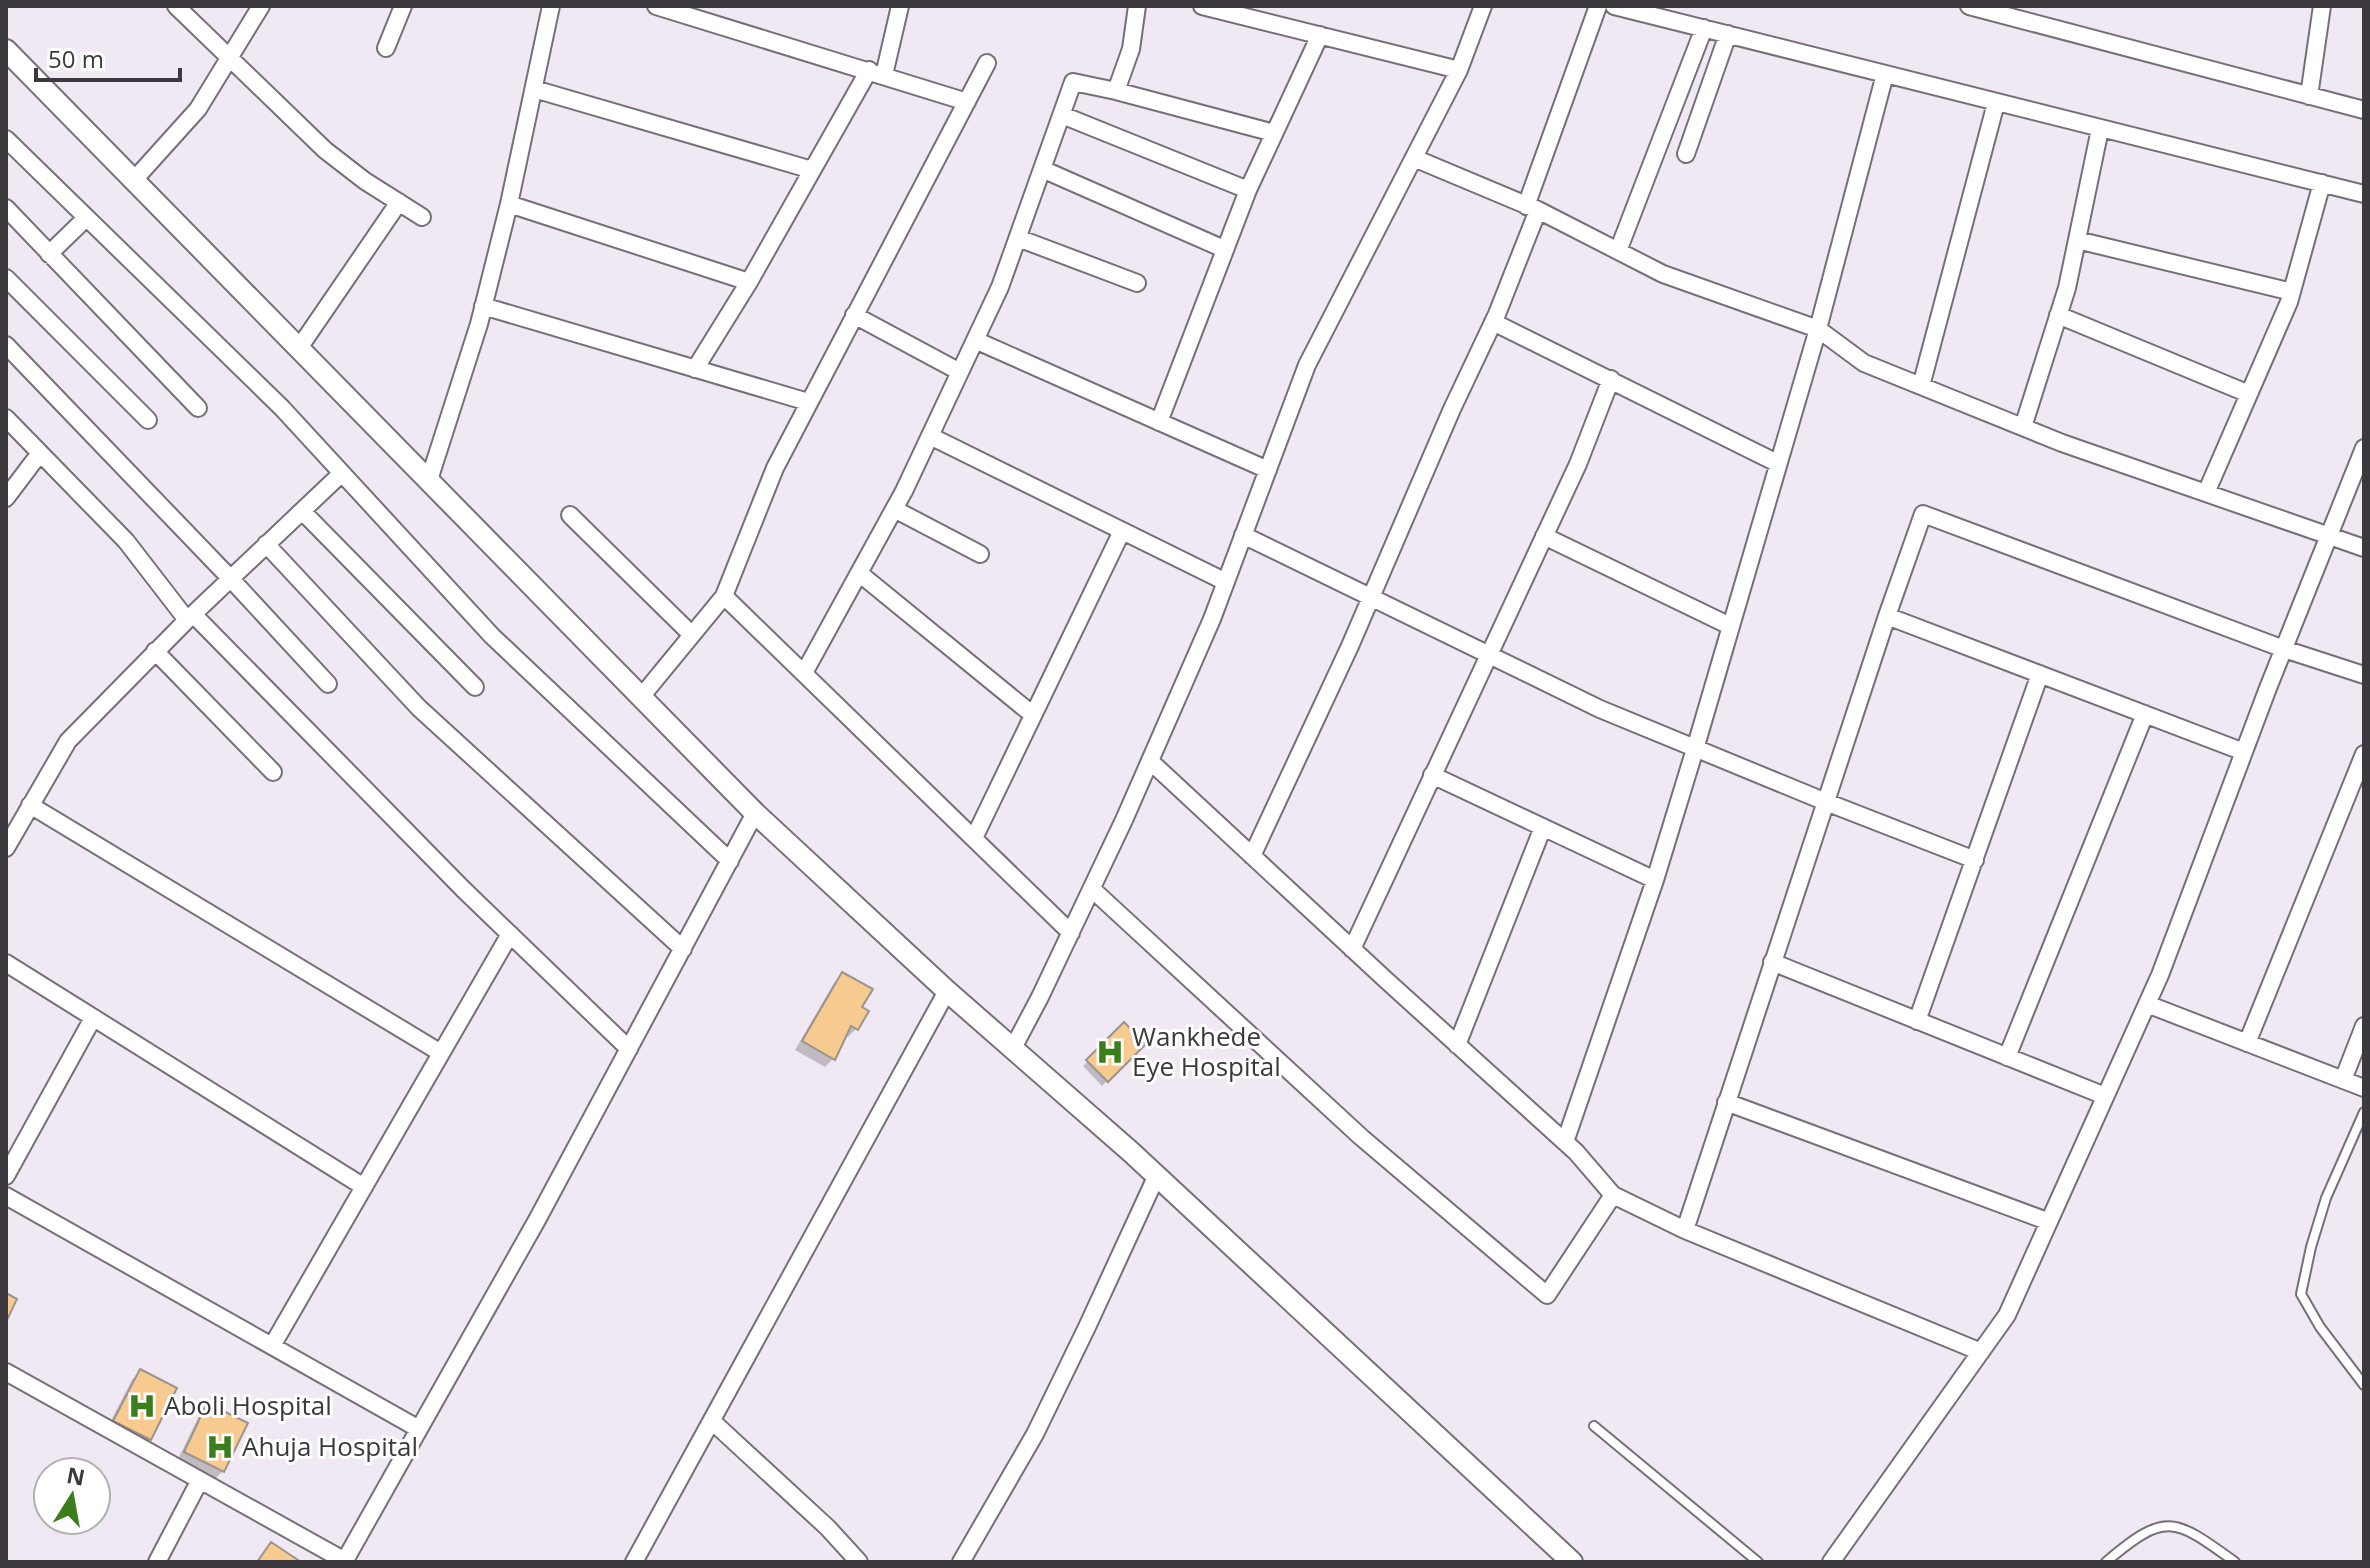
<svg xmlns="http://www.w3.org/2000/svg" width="2370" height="1568" font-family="'Open Sans',sans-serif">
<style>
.shadow{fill:#0003}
.building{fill:#f7cb90;stroke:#9b948b;stroke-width:2}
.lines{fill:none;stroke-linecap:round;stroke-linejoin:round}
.service-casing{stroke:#756f78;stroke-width:12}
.minor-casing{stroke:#756f78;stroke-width:20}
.tertiary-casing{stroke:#756f78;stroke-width:24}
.service{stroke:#fff;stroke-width:8}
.minor{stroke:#fff;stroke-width:16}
.tertiary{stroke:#fff;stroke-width:20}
.labels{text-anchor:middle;stroke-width:6;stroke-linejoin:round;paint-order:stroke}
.poi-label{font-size:26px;fill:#3b393d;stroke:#fff;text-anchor:start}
</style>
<rect width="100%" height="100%" fill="#f0e9f3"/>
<!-- shadow -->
<path class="shadow" d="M842 975 859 1008 866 1012 856 1029 848 1037 845 1035 833 1059 825 1067 795 1050 834 983Z
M1124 1025 1143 1044 1102 1086 1083 1066Z
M140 1371 149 1439 141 1447 106 1430 132 1380Z
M208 1406 223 1471 215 1479 177 1461 200 1414Z"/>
<!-- building -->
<path class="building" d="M842 972 873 989 862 1007 869 1011 858 1030 851 1026 835 1060 802 1041Z
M1124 1022 1146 1044 1108 1082 1086 1060Z
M6 1293 17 1299 6 1322Z
M140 1369 177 1388 151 1440 113 1421Z
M207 1403 248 1423 224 1472 184 1452Z
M271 1542 301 1562H257Z"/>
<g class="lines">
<!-- service casing -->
<g class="service-casing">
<path id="service" d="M2364 1112 2326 1198 2311 1247 2301 1294 2320 1327 2364 1385
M1594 1426 1758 1562
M2106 1562C2166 1511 2174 1518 2235 1562"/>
</g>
<!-- minor casing -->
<g class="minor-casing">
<path id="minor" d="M176 6 325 150 365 181 422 217
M656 6 967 102
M1202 6 1459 70
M1614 6 2364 194
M1969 6 2364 110
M386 48 403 6
M884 75 900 6
M534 89 812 170
M1116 91 1274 133
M2309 96 2322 6
M1062 115 1248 190
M6 139 282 408 492 636 730 861
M1686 154 1728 34
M1414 158 1538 210 1663 274 1818 329 1864 363 2062 443 2364 548
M1042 169 1224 249
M134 180 198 109 261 6
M509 204 749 282
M1526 206 1598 6
M6 208 198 408
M1018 238 1137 283
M2077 240 2292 292
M1618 251 1704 28
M49 254 86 218
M6 278 148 420
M483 306 808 402
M854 315 960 372
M2058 315 2249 394
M1493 322 1777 463
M975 340 1268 470
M6 345 230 578 328 684
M299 348 399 202
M695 369 749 282 869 70
M1921 386 1996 103
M6 418 126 541 187 620
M1159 422 1248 190 1320 35
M2023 427 2067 288 2100 129
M930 436 1226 582
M429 480 479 324 509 204 551 6
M2206 493 2289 302 2322 183
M6 498 40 453
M894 509 980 554
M302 511 475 687
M570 515 692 635
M1243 535 1600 709 1826 802 1975 860
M1544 536 1730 626
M266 544 419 708 683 949
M859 573 1033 715
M724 596 1071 933
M193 614 463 889 629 1049
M1887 616 2244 752
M155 651 273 772
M804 673 904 491 1000 287 1073 82 1116 91 1131 49 1137 6
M641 697 724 596 775 468 987 63
M1150 761 1386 980 1576 1152 1613 1195 1685 1230 1981 1352
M1432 775 1655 880
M30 805 441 1053
M974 838 1122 531
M6 848 68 741 187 620 342 473
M1252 856 1350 646 1452 409 1497 314 1538 210
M1092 889 1361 1137 1547 1295 1613 1195
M1352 949 1578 464 1611 379
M1772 962 2105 1096
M6 963 364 1187
M2147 1004 2364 1088
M1917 1021 2040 674
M2247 1043 2364 754
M1457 1045 1543 827
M1013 1048 1040 997 1124 820 1212 619 1307 365 1459 70 1483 6
M2007 1057 2145 714
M2343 1080 2364 1026
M1726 1102 2047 1221
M1565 1142 1655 880 1695 749 1818 329 1885 74
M6 1176 93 1018
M6 1196 419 1429
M1685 1230 1887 616 1923 514 2284 649 2364 675
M272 1346 510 934
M6 1372 345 1561
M713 1422 828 1528 859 1562
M157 1562 200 1480
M344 1562 537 1220 755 813
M634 1562 947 991
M961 1562 1035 1434 1087 1327 1157 1175
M1831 1562 2007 1315 2160 975 2268 688 2364 448"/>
</g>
<!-- tertiary casing -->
<g class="tertiary-casing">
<path id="tertiary" d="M6 50 755 813 947 991 1131 1152 1572 1562"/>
</g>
<!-- service -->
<use href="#service" class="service"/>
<!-- minor -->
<use href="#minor" class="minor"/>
<!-- tertiary -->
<use href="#tertiary" class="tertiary"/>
</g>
<!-- icons -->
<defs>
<g id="hospital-bare" transform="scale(2.16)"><path d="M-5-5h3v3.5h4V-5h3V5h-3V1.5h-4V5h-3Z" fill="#3c7d1c" stroke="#fff" stroke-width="2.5" paint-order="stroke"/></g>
</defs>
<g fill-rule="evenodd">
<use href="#hospital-bare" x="1110" y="1052"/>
<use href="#hospital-bare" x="142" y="1406"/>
<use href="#hospital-bare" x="220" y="1447"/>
</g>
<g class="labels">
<!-- poi labels -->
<g class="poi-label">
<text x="1132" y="1046">Wankhede<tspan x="1132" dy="30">Eye Hospital</tspan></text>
<text x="164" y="1415">Aboli Hospital</text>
<text x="242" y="1456">Ahuja Hospital</text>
</g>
</g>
<!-- border -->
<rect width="2370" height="1568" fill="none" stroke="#3b393d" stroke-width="16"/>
<!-- north arrow -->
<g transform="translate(72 1496) rotate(11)"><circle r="38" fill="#ffffff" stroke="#b1b0b1" stroke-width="2"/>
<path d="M0-6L14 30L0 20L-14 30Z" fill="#3c7d1c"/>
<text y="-12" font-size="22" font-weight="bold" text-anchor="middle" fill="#3b393d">N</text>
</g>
<!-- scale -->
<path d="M36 68v12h144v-12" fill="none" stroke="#3b393d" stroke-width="4"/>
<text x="48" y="68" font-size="24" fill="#3b393d" stroke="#ffffff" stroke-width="6" paint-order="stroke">50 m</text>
</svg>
